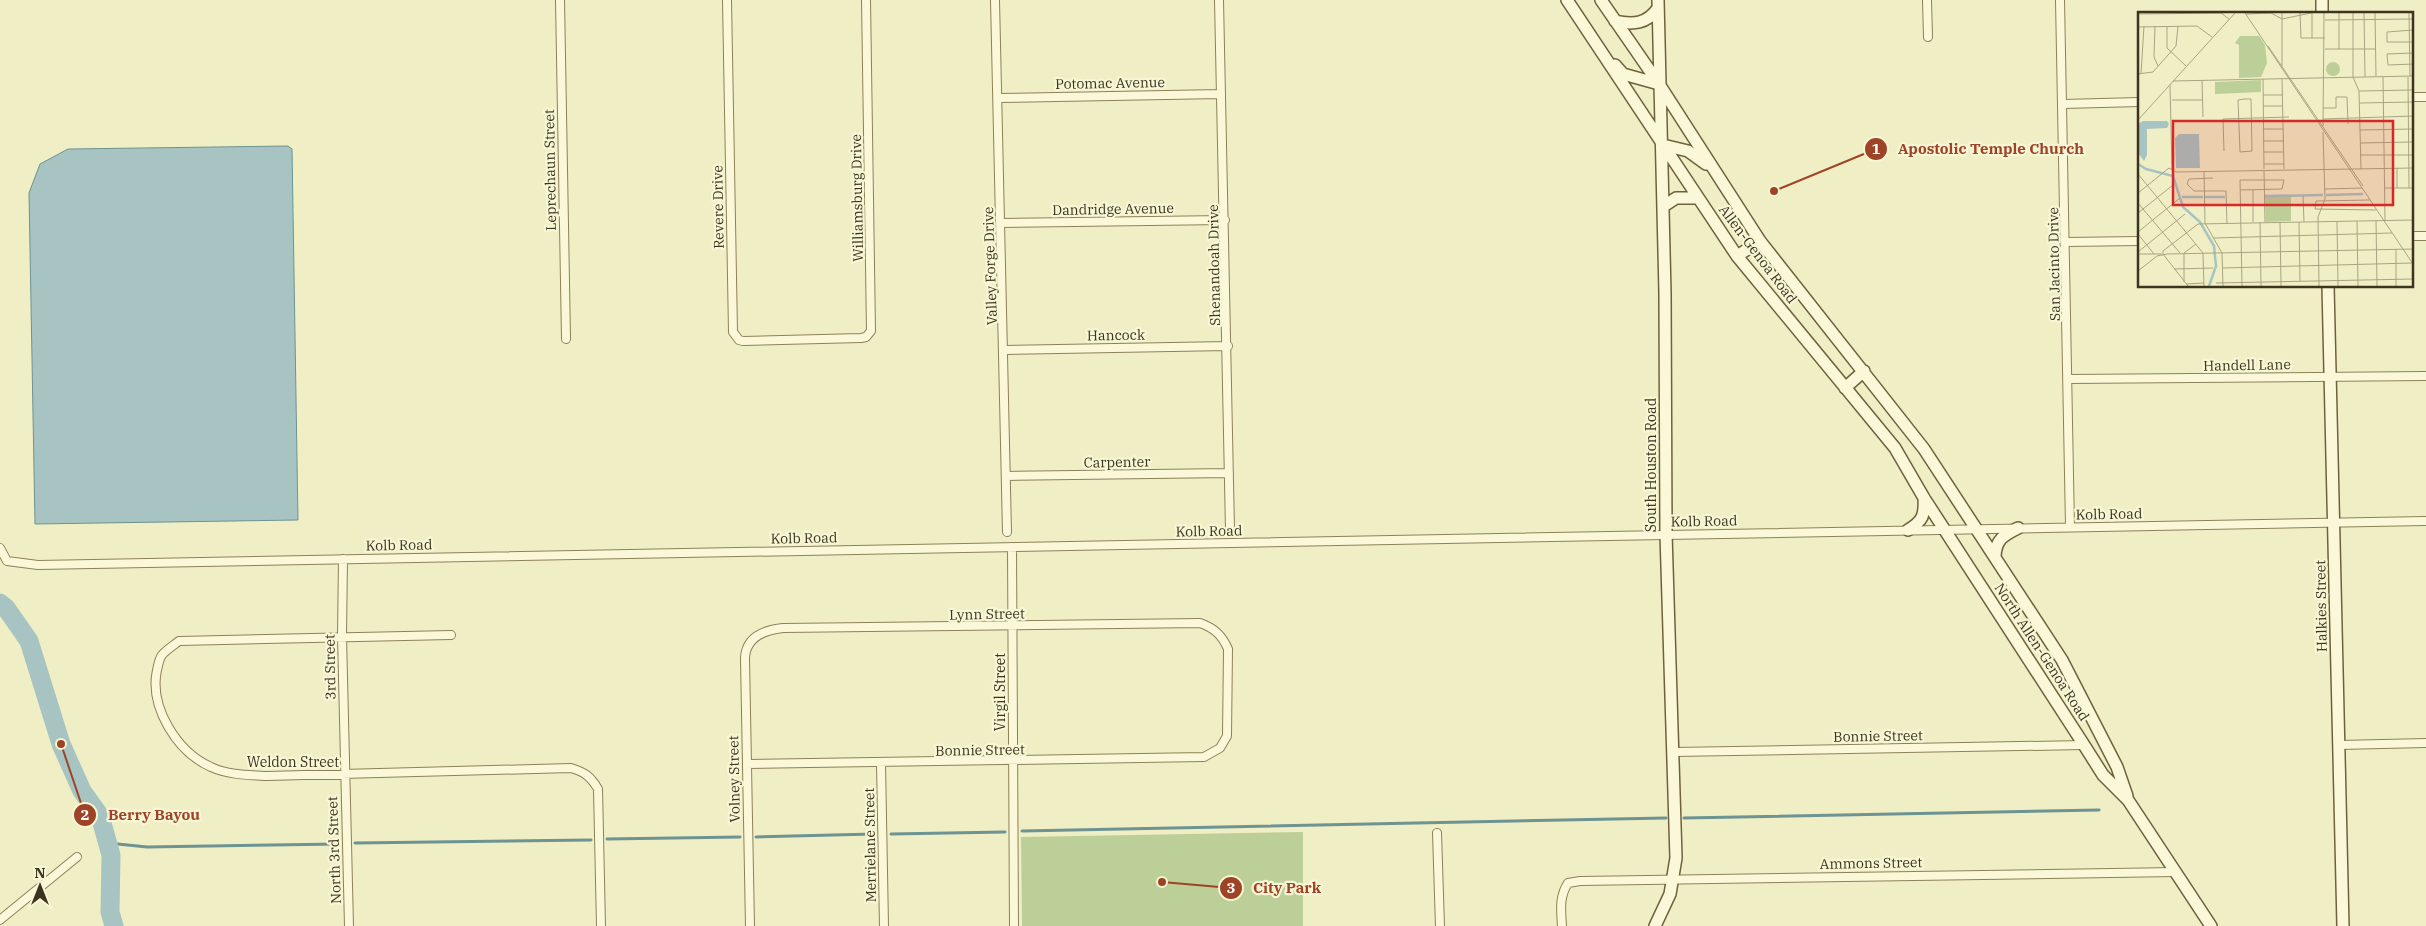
<svg xmlns="http://www.w3.org/2000/svg" width="2426" height="926" font-family="'IBM Plex Serif',serif">
<style>
.green{fill:#bccf98}
.water{fill:#a7c4c2;stroke:#6d9392}
.lines{fill:none;stroke-linecap:round;stroke-linejoin:round}
.stream{stroke:#6d9392;stroke-width:3}
.river{stroke:#a7c4c2;stroke-width:19}
.street-casing{stroke:#8d815a;stroke-width:10}
.secondary-casing{stroke:#6e623d;stroke-width:14}
.street{stroke:#faf8d9;stroke-width:8}
.secondary{stroke:#faf8d9;stroke-width:11}
.labels{text-anchor:middle;stroke-width:4.5;stroke-linejoin:round;paint-order:stroke}
.street-label{font-size:14px;fill:#3c341f;stroke:#f7f6d5}
.inset-river{fill:none;stroke:#a7c4c2;stroke-width:2.5}
.inset-road{fill:none;stroke:#a8a483;stroke-width:1}
.view{fill:#d62828;fill-opacity:0.15;stroke:#d62828;stroke-width:2.5}
.inset-edge{fill:none;stroke:#3c341f;stroke-width:2.5}
.leader{fill:none;stroke:#9f4327;stroke-width:2}
.callout-dot{fill:#9f4327;stroke:#f7f6d5;stroke-width:2}
.mark-label{font-size:15px;text-anchor:middle;font-weight:bold;fill:#fff}
.callout-label{font-size:15px;text-anchor:middle;font-weight:bold;fill:#9f4327;stroke:#f7f6d5;stroke-width:4.5;stroke-linejoin:round;paint-order:stroke}
</style>
<rect width="100%" height="100%" fill="#f0eec5"/>
<!-- green -->
<path class="green" d="M1303 832V926H1022L1021 837Z"/>
<!-- water -->
<path class="water" d="M288 146 292 149 298 520 35 524 29 193 40 164 68 149Z"/>
<g class="lines">
<!-- stream -->
<path class="stream" d="M1684 818 2099 810
M1022 831 1666 818
M891 834 1005 832
M756 837 874 834
M607 839 740 837
M108 843 147 847 339 844
M355 843 591 840"/>
<!-- river -->
<path class="river" d="M0 603 6 608 29 641 61 744 82 791 100 816 111 855 110 912 114 926"/>
<!-- street casing -->
<g class="street-casing">
<path id="street" d="M560 0 566 339
M727 0 733 332 739 340 743 341 861 338 866 337 871 331 866 0
M995 0 1007 532
M1219 0 1230 530
M1927 0 1928 37
M2060 0 2070 527
M2412 97H2426
M998 98 1221 94
M2063 104 2140 102
M1001 223 1225 220
M2412 236H2426
M2066 242 2140 241
M1004 350 1228 346
M2068 379 2426 376
M1006 476 1229 473
M1012 547 1014 926
M0 548 7 561 38 565 2426 521
M343 559 342 636 349 926
M451 635 179 641C174 645 166 650 162 655 159 659 158 666 157 670 149 707 177 752 211 767 228 775 249 775 267 776L571 768C585 772 591 777 598 789L601 926
M2339 745 2426 743
M1673 752 2084 745
M881 763 884 926
M747 764 1204 757 1220 748 1227 736 1228 649C1222 635 1214 628 1200 623L783 628C764 630 746 637 745 658L750 926
M1437 833 1440 926
M0 920 77 857
M1562 926C1561 910 1559 897 1568 883L1580 881 2176 872"/>
</g>
<!-- secondary casing -->
<g class="secondary-casing">
<path id="secondary" d="M1567 0 1737 256 1895 448 1924 498 2084 745 2103 775 2128 800 2211 926
M1601 0 1659 84 1760 241 1924 449 2062 660 2117 767 2127 796
M2322 0V14
M1615 21C1633 25 1647 24 1658 8
M1615 65 1623 74 1659 84
M1663 145 1688 151 1706 164
M1664 206 1676 198H1698
M1737 256 1760 241
M2328 286 2343 926
M1845 388 1864 371
M1908 530C1923 521 1925 515 1924 498
M1995 556C1996 539 2004 535 2018 528
M1655 926 1670 894 1676 858 1666 534 1665 293 1658 0"/>
</g>
<!-- street -->
<use href="#street" class="street"/>
<!-- secondary -->
<use href="#secondary" class="secondary"/>
</g>
<g class="labels">
<!-- street labels -->
<g class="street-label">
<text transform="translate(1110 83) rotate(-1)" y="5">Potomac Avenue</text>
<text transform="translate(550 170) rotate(-91)" y="5">Leprechaun Street</text>
<text transform="translate(857 198) rotate(-91)" y="5">Williamsburg Drive</text>
<text transform="translate(718 207) rotate(-91)" y="5">Revere Drive</text>
<text transform="translate(1113 209) rotate(-1)" y="5">Dandridge Avenue</text>
<text transform="translate(1758 254) rotate(53)" y="5">Allen-Genoa Road</text>
<text transform="translate(2054 264) rotate(-91)" y="5">San Jacinto Drive</text>
<text transform="translate(1214 265) rotate(-91)" y="5">Shenandoah Drive</text>
<text transform="translate(990 266) rotate(-92)" y="5">Valley Forge Drive</text>
<text transform="translate(1116 335) rotate(-1)" y="5">Hancock</text>
<text transform="translate(2247 365) rotate(-1)" y="5">Handell Lane</text>
<text transform="translate(1117 462) rotate(-1)" y="5">Carpenter</text>
<text transform="translate(1651 465) rotate(-90)" y="5">South Houston Road</text>
<text transform="translate(2109 514) rotate(-1)" y="5">Kolb Road</text>
<text transform="translate(1704 521) rotate(-1)" y="5">Kolb Road</text>
<text transform="translate(1209 531) rotate(-1)" y="5">Kolb Road</text>
<text transform="translate(804 538) rotate(-1)" y="5">Kolb Road</text>
<text transform="translate(399 545) rotate(-1)" y="5">Kolb Road</text>
<text transform="translate(2321 606) rotate(-91)" y="5">Halkies Street</text>
<text transform="translate(987 614) rotate(-1)" y="5">Lynn Street</text>
<text transform="translate(2042 652) rotate(57)" y="5">North Allen-Genoa Road</text>
<text transform="translate(330 667) rotate(-91)" y="5">3rd Street</text>
<text transform="translate(1000 692) rotate(-90)" y="5">Virgil Street</text>
<text transform="translate(1878 736) rotate(-1)" y="5">Bonnie Street</text>
<text transform="translate(980 750) rotate(-1)" y="5">Bonnie Street</text>
<text x="293" y="767">Weldon Street</text>
<text transform="translate(734 779) rotate(-91)" y="5">Volney Street</text>
<text transform="translate(870 845) rotate(-91)" y="5">Merrielane Street</text>
<text transform="translate(334 850) rotate(-92)" y="5">North 3rd Street</text>
<text transform="translate(1871 863) rotate(-1)" y="5">Ammons Street</text>
</g>
</g>
<!-- overview -->
<g transform="translate(2138 12)">
<rect width="275" height="275" fill="#f0eec5"/>
<path d="M102 24H121L127 33 129 51 123 65 101 66V33L97 31ZM188 57a7 7 0 1 1 14 0a7 7 0 1 1-14 0ZM123 68V80L77 82V70ZM153 184V209L128 210 127 185Z" fill="#bccf98"/>
<path d="M5 109H29L31 112 29 116 9 117V143L6 149 0 141V112ZM41 122H61L62 156H38L37 126Z" fill="#a7c4c2"/>
<path class="inset-river" d="M0 152 8 157 35 164 45 195 62 210 76 234 78 254 71 274M188 183 225 182M127 184 185 183M44 185H65M67 185H87"/>
<path class="inset-road" d="M107 1 275 252M144 1V54M162 1 163 26H187M174 1V26M201 1V37M215 1V65L221 79 223 157M226 1 227 65M237 1 238 64M271 1 272 64M0 2 83 1 91 7M108 2 133 1 144 7 173 1M187 8 275 7M17 14 16 45 20 54M29 14V36L48 54M0 15 59 14 74 25M275 18 249 20V30H275M130 34 225 174M187 37H238M275 41 249 42 250 53 275 52M0 62 15 60 38 34 40 14M3 62 6 14M245 65 247 208M270 65 271 176M125 67 126 157M144 67 146 157M35 69 275 64M64 69 65 105M32 73 34 158M221 79 275 78M125 83H145M107 87H113L114 139 102 140 100 88ZM34 88H64M222 91 275 90M125 94H145M185 96H198V85H209L210 112M185 107 275 104M0 108 97 1M185 114 186 1M125 117H145M222 118 275 117M125 129H146M222 131 275 130M86 139 85 107 151 105M126 140H146M222 143H275M126 152H146M259 156V176M126 158 127 210M66 159 67 211 84 241 85 274M0 162 65 241 66 274M75 166 51 167 49 172 56 179H88L89 211M247 176H275M187 177 224 176M102 178 144 177 146 168H102L104 274M115 178V210M0 181 31 156 38 160 275 156M165 184 166 210M232 188 178 189 177 197 238 198M0 191 42 241M0 201 35 173M238 208 239 274M199 209 200 274M219 209 220 274M122 210 123 274M142 210 143 274M161 210 162 269M0 220 42 186M0 222 16 242M75 226 254 221M258 237V274M0 240 47 202M0 242H24M25 242V239L60 212 275 208M25 242 50 274M84 256 274 251M36 257 75 256M0 259 19 244 29 242 275 237M46 270V241L58 232M78 271 275 267M48 272 66 271M181 274 180 205 187 187 185 120"/>
<path class="view" d="M35 109H255V193H35Z"/>
<rect width="275" height="275" class="inset-edge"/>
</g>
<!-- callouts -->
<path class="leader" d="M1774 191L1876 149M61 744L85 815M1162 882L1231 888"/>
<g class="callout-dot">
<circle cx="1774" cy="191" r="5"/>
<circle cx="61" cy="744" r="5"/>
<circle cx="1162" cy="882" r="5"/>
<circle cx="1876" cy="149" r="12"/>
<circle cx="85" cy="815" r="12"/>
<circle cx="1231" cy="888" r="12"/>
</g>
<g class="mark-label">
<text x="1876" y="154">1</text>
<text x="85" y="820">2</text>
<text x="1231" y="893">3</text>
</g>
<g class="callout-label">
<text x="1991" y="154">Apostolic Temple Church</text>
<text x="154" y="820">Berry Bayou</text>
<text x="1287" y="893">City Park</text>
</g>
<!-- north arrow -->
<g transform="translate(40 886)" stroke="#f7f6d5" stroke-width="4" paint-order="stroke">
<path d="M0-4L9 19L0 12L-9 19Z" fill="#3c341f"/>
<text y="-8" font-size="14" font-weight="bold" text-anchor="middle" fill="#3c341f">N</text>
</g>
</svg>
